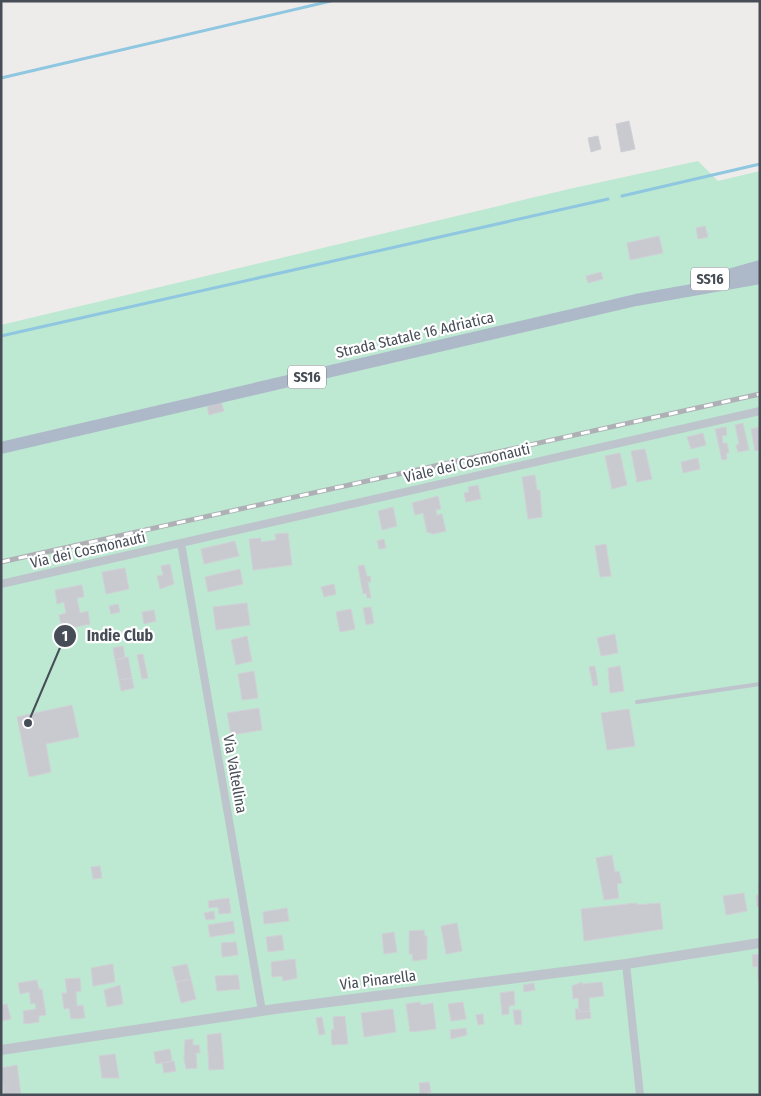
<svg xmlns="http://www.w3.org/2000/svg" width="761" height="1096" font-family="'Fira Sans Condensed',sans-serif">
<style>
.green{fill:#bde8d2}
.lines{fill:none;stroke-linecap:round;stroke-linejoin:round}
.stream{stroke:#8fc7e1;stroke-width:3}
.building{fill:#c9cad0;stroke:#d0d1d6}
.service{stroke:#bec4cc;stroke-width:4}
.minor{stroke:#bec4cc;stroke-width:8}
.tertiary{stroke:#bec4cc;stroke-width:10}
.primary{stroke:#adb8c8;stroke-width:12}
.rail-casing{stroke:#aeb0b5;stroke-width:5}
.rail{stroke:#fff;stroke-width:3;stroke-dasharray:9;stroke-linecap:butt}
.labels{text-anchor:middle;stroke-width:4.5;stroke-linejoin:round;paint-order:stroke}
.shield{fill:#fff;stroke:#7e8289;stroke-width:1}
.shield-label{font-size:14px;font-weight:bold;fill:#464d56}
.street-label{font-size:15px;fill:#464d56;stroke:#fff}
.leader{fill:none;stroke:#464d56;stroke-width:2}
.callout-dot{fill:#464d56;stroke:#fff;stroke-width:2}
.mark-label{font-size:15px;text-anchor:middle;font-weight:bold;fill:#fff}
.callout-label{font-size:16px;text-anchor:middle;font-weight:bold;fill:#464d56;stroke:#fff;stroke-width:4.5;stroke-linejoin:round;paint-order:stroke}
</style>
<rect width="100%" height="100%" fill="#eeeceb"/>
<!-- green -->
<path class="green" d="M698 161 718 181 760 171V1095H1V325L569 189Z"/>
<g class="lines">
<!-- stream -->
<path class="stream" d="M1 78 331 1
M622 196 760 164
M1 336 608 199"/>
</g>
<!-- building -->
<path class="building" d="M629 121 635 149 621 152 616 124Z
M598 136 601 149 591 152 588 138Z
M705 226 708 237 698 239 696 228Z
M659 236 663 253 630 260 627 243Z
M601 272 603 279 588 283 586 276Z
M221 402 224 411 209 415 207 406Z
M743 423 749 450 738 452 736 445 739 444 735 425Z
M726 427 727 435 722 436 723 443H727L729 453H726L727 459 722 460 715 429Z
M760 427V450L755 451 751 429Z
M703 433 706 445 691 449 687 437Z
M645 449 652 479 637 482 631 451Z
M620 453 627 485 612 489 605 456Z
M698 458 700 469 683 473 681 462Z
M535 475 537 490H540L542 517 528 519 522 477Z
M478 485 481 499 466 502 464 493 469 492 468 487Z
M438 496 441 509 436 510 437 515 442 514 446 531 433 534 427 532 423 513 415 515 412 503Z
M393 507 397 526 382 530 378 511Z
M288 533 292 565 253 570 249 539 261 538V542L276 540 275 534Z
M384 539 386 548 379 549 377 541Z
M235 541 239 556 204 564 201 549Z
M606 544 611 576 600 577 595 546Z
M170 564 174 584 160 589 157 576 163 575 161 566Z
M364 565 367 576H370L371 582H368L371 598H367L366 593 363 594 358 566Z
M125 568 129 589 106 594 102 572Z
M240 569 243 584 208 592 205 577Z
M334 584 336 594 324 597 321 587Z
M82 585 84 597 77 598 80 613 88 611 90 624 62 630 59 615 66 613 64 602 57 604 55 590Z
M247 603 250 625 216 630 213 607Z
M118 604 120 612 111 614 109 606Z
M371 607 374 623 366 625 363 608Z
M351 609 355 629 340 632 336 612Z
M154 610 156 621 144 624 142 612Z
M615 634 618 653 601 656 597 638Z
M247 636 252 661 236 665 231 640Z
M123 646 125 658 115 660 113 648Z
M143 654 148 678 142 679 137 655Z
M128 657 132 678 119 680 115 660Z
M595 666 598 685 593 686 589 667Z
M620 666 624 691 610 693 608 668Z
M254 671 258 698 242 700 238 674Z
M132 678 134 688 121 691 119 680Z
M72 705 79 737 46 744 51 772 29 777 17 717Z
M259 708 262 730 231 735 227 713Z
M629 709 635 746 607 750 601 713Z
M612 855 615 872 619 871 622 883 617 884 619 898 604 900 596 858Z
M100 866 102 878 93 879 91 867Z
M760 884V906L757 907 756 895H759L758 885Z
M744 893 747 911 726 915 723 896Z
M229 898 231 913 219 914 218 907 209 908 208 901Z
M637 903V905L660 903 663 929 584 941 581 909Z
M287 908 289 921 264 924 263 912Z
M214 911 215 919 206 920 204 913Z
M233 921 235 933 210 937 208 925Z
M457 923 462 951 446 954 441 926Z
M424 930 425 936H427V959L413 961 412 954H409V931Z
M394 932 397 952 384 954 382 934Z
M282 935 284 950 268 952 266 937Z
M236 942 238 955 222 957 221 943Z
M760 954V988H759L757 966 753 967 752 955Z
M295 959 297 978 283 981 282 976 272 977 271 962Z
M113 964 115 982 93 986 91 968Z
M187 964 191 979 176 982 172 967Z
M238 975 240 989 217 991 215 976Z
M80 978 81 991 76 992 77 1006 83 1005 85 1018 71 1019 69 1008 64 1009 62 993H67L65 979Z
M191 979 196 999 181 1003 176 982Z
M37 980 39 989H42L46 1015 39 1016V1022L24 1024 23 1011 36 1009 35 1003 31 1004 29 992 20 994 18 983Z
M582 982V984L602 982 604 996 589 998 590 1011 579 1012 578 998 573 999 572 986Z
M534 983 535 990 524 992 523 985Z
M120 985 123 1004 107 1007 104 990Z
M514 991 515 1005 509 1006V1014L502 1015 500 993Z
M1 1001 2 1005 7 1004 11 1019 1 1021Z
M420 1002 421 1005 433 1003 436 1029 410 1032 406 1004Z
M463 1002 466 1019 451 1021 448 1004Z
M393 1009 396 1032 364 1037 361 1013Z
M575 1009H579V1012L590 1011 591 1018 576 1020Z
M513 1010H521L522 1024 515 1025Z
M483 1014 484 1024 478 1025 476 1015Z
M345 1016 348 1044 332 1045 331 1030 334 1029 333 1017Z
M322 1017 325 1034 319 1035 316 1018Z
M466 1028 467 1035 451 1039 450 1030Z
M221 1033 224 1069 209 1070 207 1035Z
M193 1039V1045H199L200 1053H196L197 1068 186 1069 184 1059 185 1040Z
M170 1049 172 1061 156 1064 154 1052Z
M115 1054 119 1078H102L99 1056Z
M174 1061 176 1071 164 1073 162 1063Z
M17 1065 21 1095H4L1 1068Z
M429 1082 431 1092 420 1095 419 1083Z"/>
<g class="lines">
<!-- service -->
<path class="service" d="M637 702 760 684"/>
<!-- minor -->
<path class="minor" d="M181 543 262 1011
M1 584 760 411
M626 964 640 1095"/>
<!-- tertiary -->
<path class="tertiary" d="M1 1050 275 1009 626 964 760 943"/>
<!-- primary -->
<path class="primary" d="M700 283 760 266
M1 448 636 300 760 278"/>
<!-- rail casing -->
<g class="rail-casing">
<path id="rail" d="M1 562 760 394"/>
</g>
<!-- rail -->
<use href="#rail" class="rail"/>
</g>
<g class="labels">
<!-- shield labels -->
<g class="shield">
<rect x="691" y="267.5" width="38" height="23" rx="4"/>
<rect x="288" y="365.5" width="38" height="23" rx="4"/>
</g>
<g class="shield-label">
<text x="710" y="284">SS16</text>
<text x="307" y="382">SS16</text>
</g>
<!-- street labels -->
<g class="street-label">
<text transform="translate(415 335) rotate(-13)" y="5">Strada Statale 16 Adriatica</text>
<text transform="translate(467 463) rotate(-13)" y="5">Viale dei Cosmonauti</text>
<text transform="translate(88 550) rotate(-13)" y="5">Via dei Cosmonauti</text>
<text transform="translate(235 774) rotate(80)" y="5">Via Valtellina</text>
<text transform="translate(378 980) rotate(-7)" y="5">Via Pinarella</text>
</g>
</g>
<!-- callouts -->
<path class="leader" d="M28 723L65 636"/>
<g class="callout-dot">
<circle cx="28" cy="723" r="5"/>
<circle cx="65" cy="636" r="12"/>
</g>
<g class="mark-label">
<text x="65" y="641">1</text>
</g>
<g class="callout-label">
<text x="120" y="641">Indie Club</text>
</g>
<!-- border -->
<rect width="761" height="1096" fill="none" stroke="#464d56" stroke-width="5"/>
</svg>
